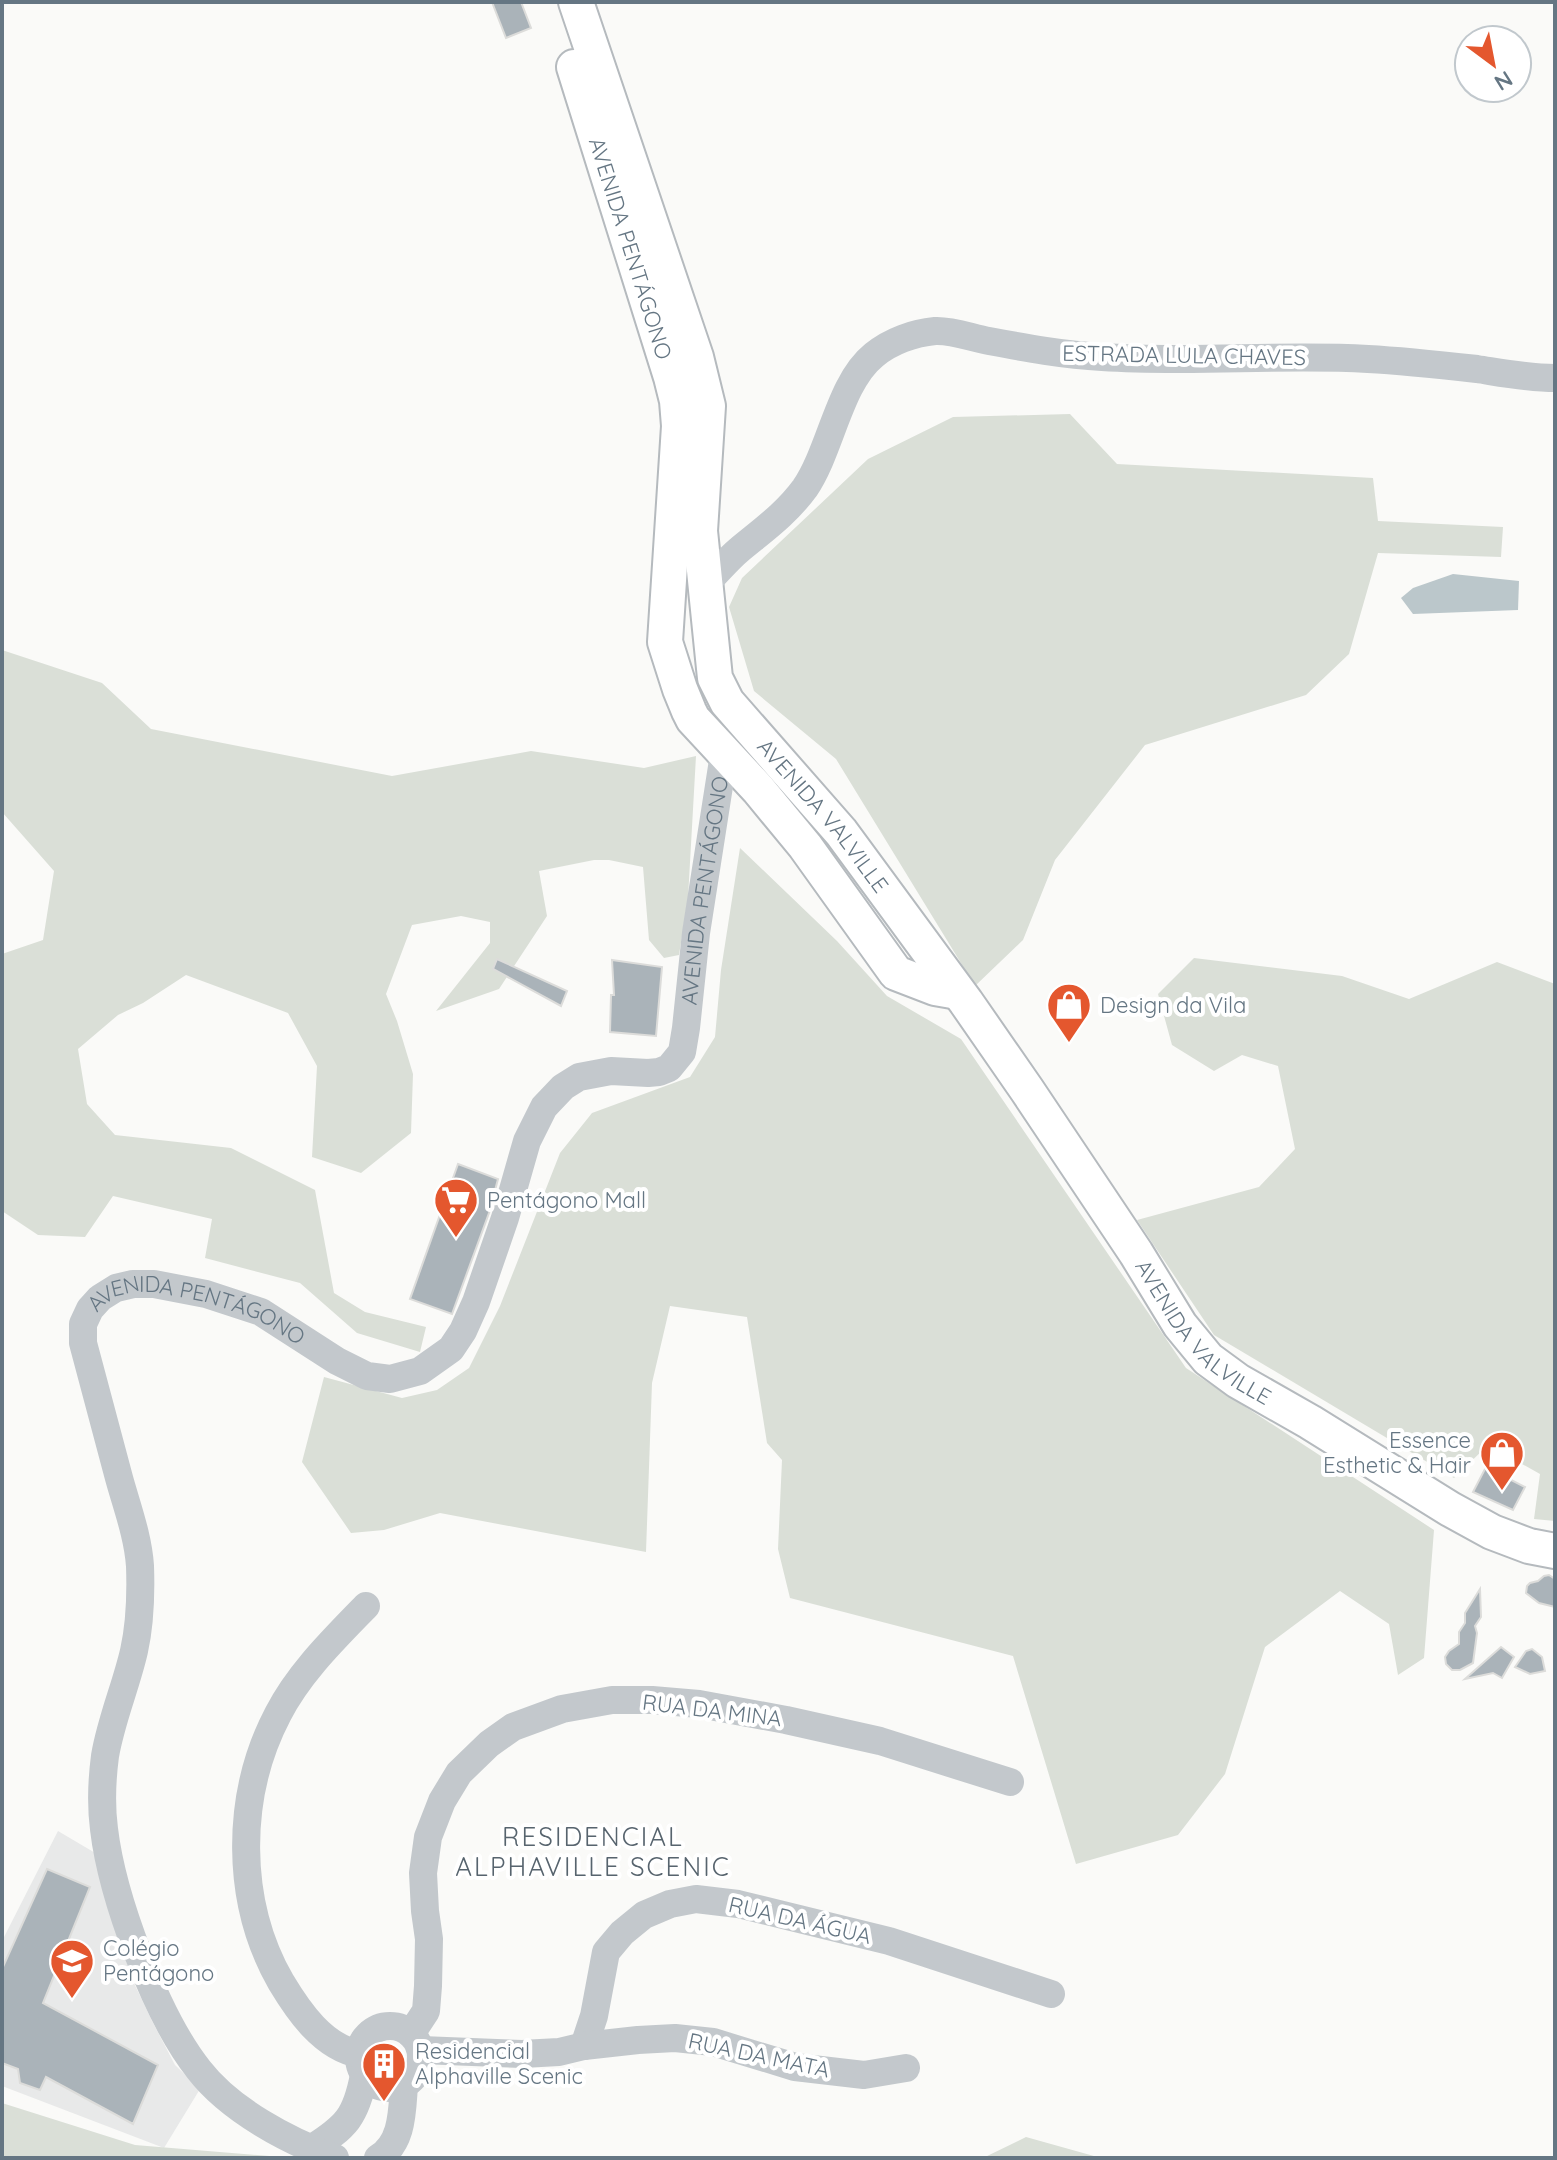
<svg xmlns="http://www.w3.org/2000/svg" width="1557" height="2160" font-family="Quicksand,sans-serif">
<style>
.built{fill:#e8e9e9}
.green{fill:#dadfd7}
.water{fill:#bbc7cb}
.building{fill:#aab3b9;stroke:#dcdcda;stroke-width:2}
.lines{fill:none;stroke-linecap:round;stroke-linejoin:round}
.major-casing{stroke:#b5babe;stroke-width:38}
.minor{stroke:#c3c8cc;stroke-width:28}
.major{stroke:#fff;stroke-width:34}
.labels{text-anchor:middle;stroke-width:8;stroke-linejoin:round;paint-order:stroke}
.street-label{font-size:22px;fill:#657683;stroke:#fff}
.poi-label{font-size:22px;fill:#657683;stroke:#fff;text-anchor:start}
.quarter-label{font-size:26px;letter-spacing:2px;fill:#57646e;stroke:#fff}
</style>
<rect width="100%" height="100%" fill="#fafaf8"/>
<!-- built -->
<path class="built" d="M58 1831 102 1857 110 1911 132 1979 152 2021 175 2065 200 2089 164 2148 2 2086V1941Z"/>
<!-- green -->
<path class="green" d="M1070 414 1117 464 1373 478 1378 521 1503 527 1501 557 1378 553 1349 654 1306 695 1145 745 1055 860 1023 940 975 986 836 759 754 691 729 607 742 578 868 459 953 417Z
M2 650 102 683 151 729 392 776 531 751 644 768 696 756 688 898 679 955 664 958 649 940 643 867 609 860H594L539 871 547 916 499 989 436 1011 490 943V922L461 916 412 925 386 994 397 1021 413 1074 411 1133 361 1173 312 1157 317 1066 288 1013 186 975 143 1003 118 1015 78 1049 87 1104 115 1135 231 1148 315 1190 334 1293 365 1312 426 1327 420 1352 357 1333 300 1283 205 1258 212 1219 113 1196 85 1237 38 1235 2 1211V954L43 940 54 871 2 812Z
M740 848 837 941 887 996 961 1039 1186 1368 1434 1530 1424 1658 1398 1675 1389 1624 1340 1591 1265 1647 1225 1774 1178 1835 1076 1864 1013 1656 790 1598 778 1549 782 1460 767 1443 747 1317 670 1306 652 1383 646 1552 440 1513 384 1530 351 1533 302 1462 324 1377 402 1398 437 1390 469 1368 500 1306 560 1153 592 1113 690 1077 715 1037 721 970Z
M1194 958 1342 976 1409 999 1497 962 1555 984V1521L1534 1519 1540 1474 1488 1445 1454 1478 1214 1335 1137 1220 1259 1187 1295 1149 1278 1066 1242 1055 1214 1071 1172 1045 1158 994Z
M2 2103 135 2145 294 2158H2Z
M1026 2137 1101 2158H983Z"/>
<!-- water -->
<path class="water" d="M1453 574 1519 581 1518 610 1413 614 1401 598 1413 588Z"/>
<!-- building -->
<path class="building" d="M492 2H521L531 28 506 38Z
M497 959 567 991 561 1006 493 969Z
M612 960 662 967 656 1036 610 1032 611 995H614Z
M458 1164 498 1179 489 1213 452 1314 410 1299Z
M1486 1467 1525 1487 1513 1510 1473 1492Z
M1549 1575 1555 1579V1607L1539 1603 1526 1593 1527 1586 1530 1583 1538 1581 1544 1576Z
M1480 1589 1481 1617 1475 1626 1477 1633 1473 1663 1460 1670H1452L1446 1664 1445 1657 1449 1651 1459 1644V1632L1465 1623V1613Z
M1501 1647 1514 1657 1502 1678 1493 1673 1465 1679Z
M1532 1649 1542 1657 1545 1671 1530 1674 1515 1667 1526 1651Z
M47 1869 90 1887 43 2003 158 2065 133 2124 46 2077 40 2090 20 2083 18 2069 2 2063V1969Z"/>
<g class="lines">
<!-- major casing -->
<g class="major-casing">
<g id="major">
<path id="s2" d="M576 2 696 357 708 406 700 531 715 678 727 702 841 832 966 1002 1027 1090 1136 1253 1180 1325 1208 1359 1238 1381 1310 1422 1450 1509 1492 1532 1529 1546 1555 1551"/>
<path id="s3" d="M574 67 671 377 677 401 679 426 665 642 680 689 689 711 693 719 758 789 805 846 896 973 935 988 958 992"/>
</g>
</g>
<!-- minor -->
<g class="minor">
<path d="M705 584C717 573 727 560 739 550 763 530 786 514 805 488 831 450 839 383 874 355 891 341 914 333 935 331 952 330 972 338 989 341 1026 348 1064 355 1102 357 1191 363 1280 354 1368 359 1405 361 1441 365 1477 369 1503 373 1529 378 1555 378"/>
<circle cx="390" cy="2057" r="31"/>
<path d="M411 2034 426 2011 428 1986 429 1939 425 1911 423 1873 428 1837 442 1801 459 1773 489 1744 513 1727 562 1709 612 1700H652L699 1704 786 1720 880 1741 1010 1782"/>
<path d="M584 2046 594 2016 606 1952 622 1933 644 1915 670 1904 696 1899 738 1904 889 1941 1051 1994"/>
<path d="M421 2050 522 2054 559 2052 584 2046 638 2040 675 2038 713 2042 795 2067 864 2075 906 2068"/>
<path d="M359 2054C323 2047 299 2012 281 1982 235 1902 235 1796 278 1714 299 1673 334 1639 366 1606"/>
<path d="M311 2149C346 2127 356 2117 364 2075"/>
<path id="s1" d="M335 2158C288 2141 230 2110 199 2070 156 2016 112 1897 104 1829 101 1806 102 1779 105 1756 111 1720 126 1686 134 1651 140 1624 141 1594 140 1566 138 1536 127 1507 119 1478 107 1433 95 1388 83 1343V1324L90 1309 100 1298 116 1288 133 1284H154L206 1294 261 1312 337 1361 367 1376 390 1379 420 1371 451 1349 463 1331 476 1302 505 1218 527 1141 544 1107 563 1087 579 1077 611 1071 648 1073 659 1072 669 1068 682 1052 686 1028 696 933 724 754"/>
<path d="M378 2158C403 2143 402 2111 404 2085"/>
</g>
<!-- major -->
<use href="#major" class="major"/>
</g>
<!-- icons -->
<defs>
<g id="shop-pin" transform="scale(2.3)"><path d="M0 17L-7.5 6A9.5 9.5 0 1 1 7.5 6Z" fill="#e4572e" stroke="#fff"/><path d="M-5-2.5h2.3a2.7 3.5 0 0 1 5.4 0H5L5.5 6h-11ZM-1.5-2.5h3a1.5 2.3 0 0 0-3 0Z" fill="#fff"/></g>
<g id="supermarket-pin" transform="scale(2.3)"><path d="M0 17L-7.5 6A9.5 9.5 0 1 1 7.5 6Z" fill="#e4572e" stroke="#fff"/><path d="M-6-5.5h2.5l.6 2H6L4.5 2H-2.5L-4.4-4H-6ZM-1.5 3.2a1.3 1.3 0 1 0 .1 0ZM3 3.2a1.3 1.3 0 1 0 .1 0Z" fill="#fff"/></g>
<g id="school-pin" transform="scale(2.3)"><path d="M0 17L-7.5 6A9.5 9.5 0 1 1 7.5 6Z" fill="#e4572e" stroke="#fff"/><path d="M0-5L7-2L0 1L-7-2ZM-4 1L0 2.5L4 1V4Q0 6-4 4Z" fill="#fff"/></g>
<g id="building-pin" transform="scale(2.3)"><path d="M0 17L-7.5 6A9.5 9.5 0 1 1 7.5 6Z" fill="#e4572e" stroke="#fff"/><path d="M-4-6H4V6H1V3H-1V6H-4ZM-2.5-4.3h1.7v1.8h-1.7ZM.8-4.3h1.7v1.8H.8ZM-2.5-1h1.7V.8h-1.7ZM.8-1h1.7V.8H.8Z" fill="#fff"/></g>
</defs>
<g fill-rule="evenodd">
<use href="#shop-pin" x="1069" y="1005"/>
<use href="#supermarket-pin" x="456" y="1200"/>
<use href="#shop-pin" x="1502" y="1453"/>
<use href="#school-pin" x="72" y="1961"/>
<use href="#building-pin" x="384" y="2064"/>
</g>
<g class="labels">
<!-- street labels -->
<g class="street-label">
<text dy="8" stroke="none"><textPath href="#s3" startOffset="190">AVENIDA PENTÁGONO</textPath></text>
<text transform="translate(1184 355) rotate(1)" y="8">ESTRADA LULA CHAVES</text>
<text dy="8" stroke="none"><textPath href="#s2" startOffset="874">AVENIDA VALVILLE</textPath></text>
<text dy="8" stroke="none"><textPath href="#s1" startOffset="1940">AVENIDA PENTÁGONO</textPath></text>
<text dy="8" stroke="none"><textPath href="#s2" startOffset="1518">AVENIDA VALVILLE</textPath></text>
<text dy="8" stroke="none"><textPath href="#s1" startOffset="1076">AVENIDA PENTÁGONO</textPath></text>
<text transform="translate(712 1710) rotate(7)" y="8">RUA DA MINA</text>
<text transform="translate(800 1920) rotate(13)" y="8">RUA DA ÁGUA</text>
<text transform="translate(759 2055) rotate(12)" y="8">RUA DA MATA</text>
</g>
<!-- poi labels -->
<g class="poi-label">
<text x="1100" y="1013">Design da Vila</text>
<text x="487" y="1208">Pentágono Mall</text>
<text x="1471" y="1448" text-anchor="end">Essence<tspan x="1471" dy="25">Esthetic &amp; Hair</tspan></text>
<text x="103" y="1956">Colégio<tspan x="103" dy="25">Pentágono</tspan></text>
<text x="415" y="2059">Residencial<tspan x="415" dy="25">Alphaville Scenic</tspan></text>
</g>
<!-- quarter labels -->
<g class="quarter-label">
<text x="593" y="1846">RESIDENCIAL<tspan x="593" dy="30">ALPHAVILLE SCENIC</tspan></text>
</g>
</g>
<!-- border -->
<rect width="1557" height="2160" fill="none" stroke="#657683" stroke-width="8"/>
<!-- north arrow -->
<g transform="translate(1493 64) rotate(148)"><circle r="38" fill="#ffffff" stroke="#c1c8cd" stroke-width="2"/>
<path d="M0-6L14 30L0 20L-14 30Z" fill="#e4572e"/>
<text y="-12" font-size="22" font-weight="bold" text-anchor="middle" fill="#657683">N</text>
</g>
</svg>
